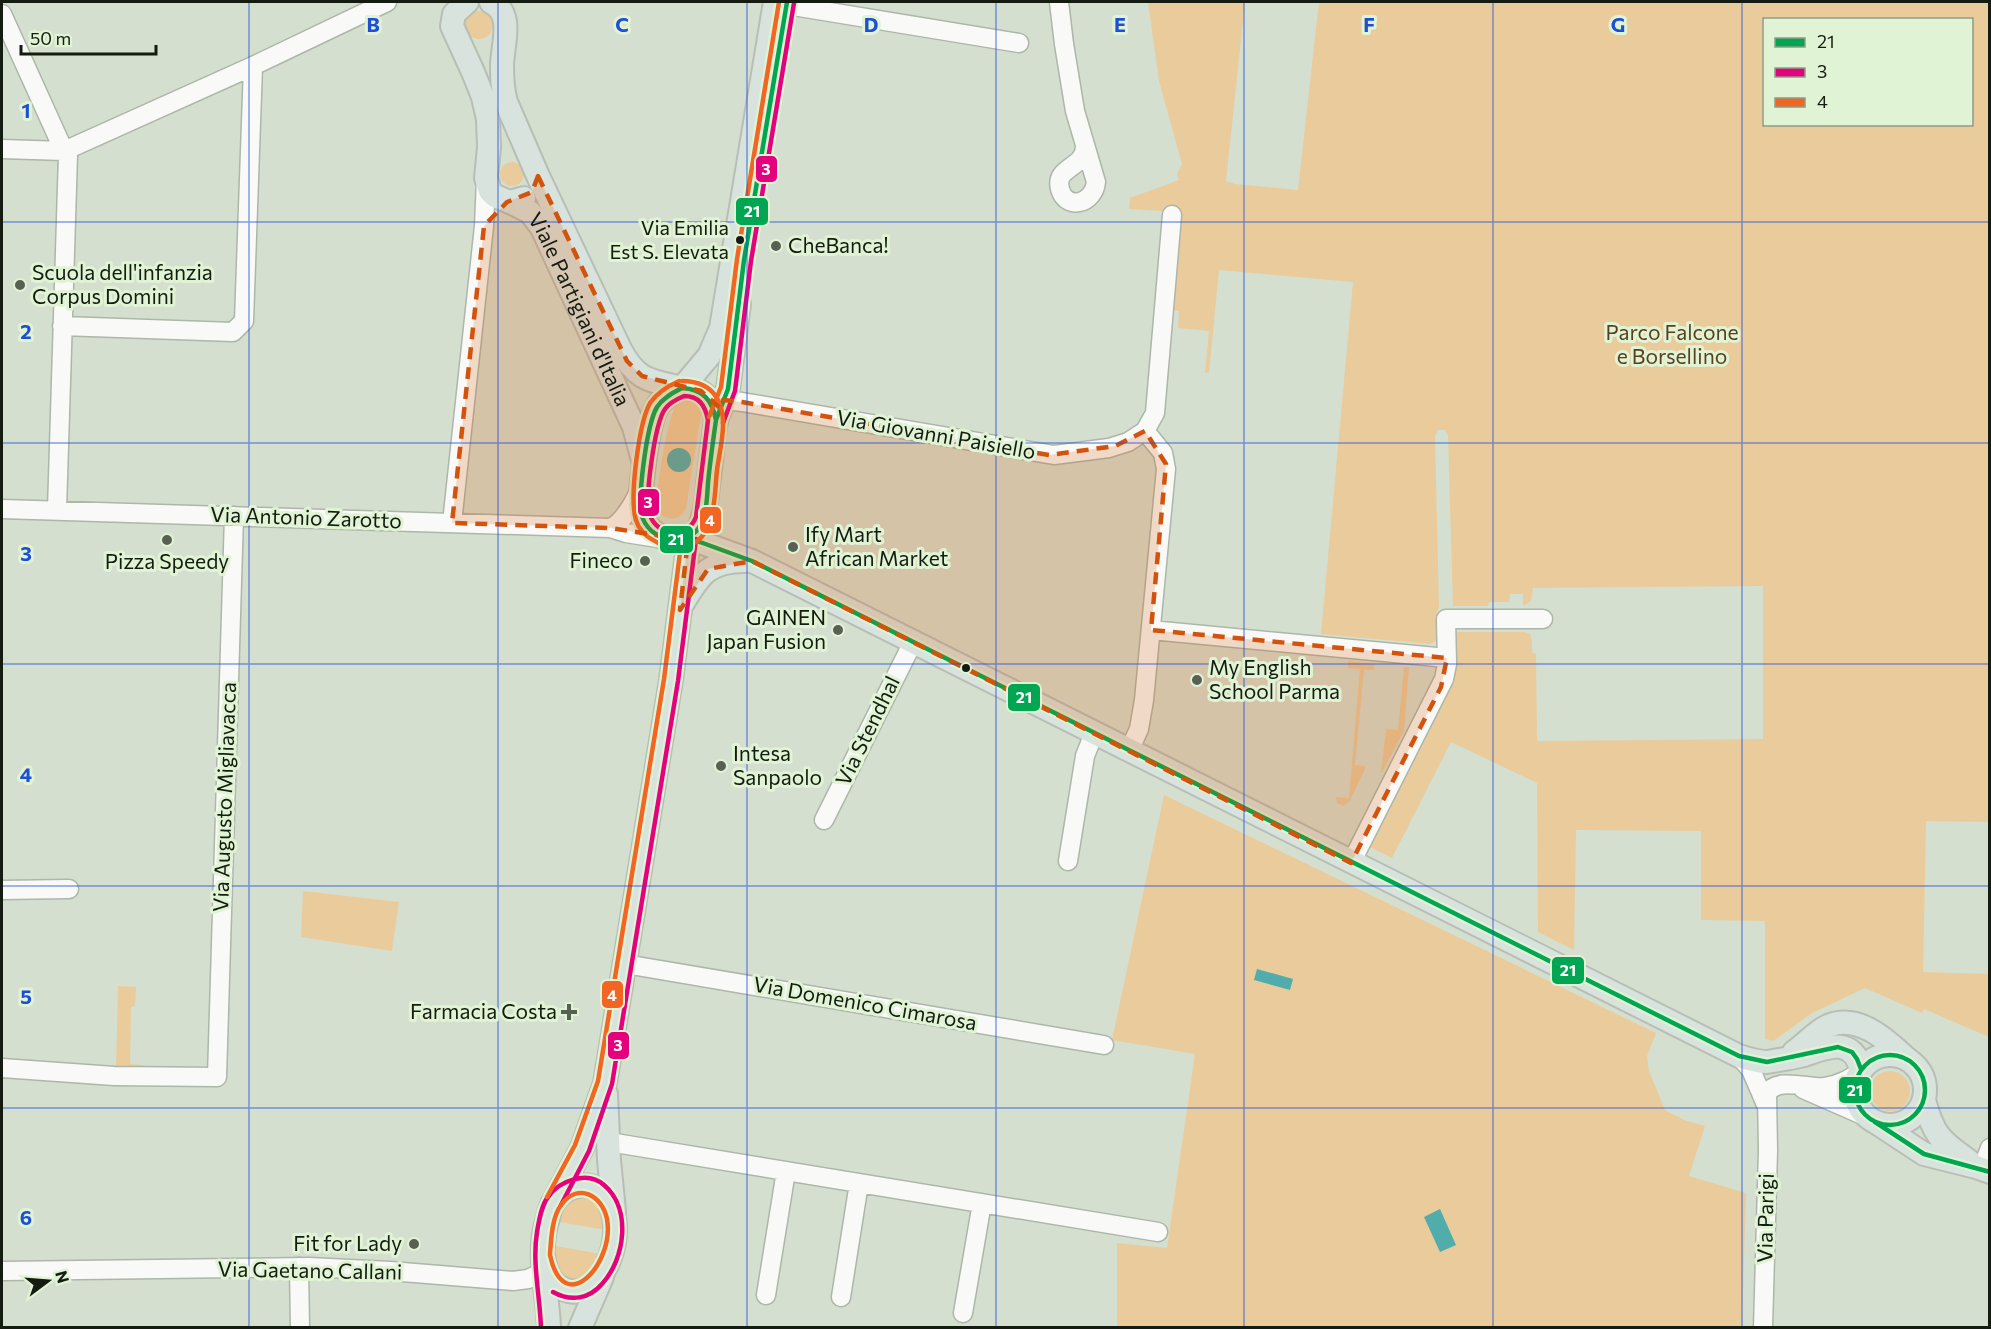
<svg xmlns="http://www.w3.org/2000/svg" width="1991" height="1329" font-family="Commissioner,sans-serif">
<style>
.green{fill:#eacb9b;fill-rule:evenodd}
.water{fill:#50adac}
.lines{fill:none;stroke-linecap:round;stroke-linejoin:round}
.minor-casing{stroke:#adb6a8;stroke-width:21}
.major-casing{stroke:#b8beb5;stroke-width:26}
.minor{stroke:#f9faf8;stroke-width:18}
.major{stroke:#d8e3dd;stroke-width:22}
.bus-1-casing{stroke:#e0f3d4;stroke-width:9}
.bus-2-casing{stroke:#e0f3d4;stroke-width:9}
.bus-3-casing{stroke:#e0f3d4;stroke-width:9}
.bus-1{stroke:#00a651;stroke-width:4.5}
.bus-2{stroke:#e5007d;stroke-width:4.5}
.bus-3{stroke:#f26522;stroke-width:4.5}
.marked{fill:#d3530c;fill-opacity:0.2;stroke:#d3530c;stroke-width:4.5;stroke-dasharray:12 8;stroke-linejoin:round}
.grid{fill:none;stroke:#1d4ed8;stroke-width:1.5;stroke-opacity:0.55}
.bus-dot{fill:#141b10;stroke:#e0f3d4;stroke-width:2}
.poi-dot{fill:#586053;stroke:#e0f3d4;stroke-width:2}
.labels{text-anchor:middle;stroke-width:6;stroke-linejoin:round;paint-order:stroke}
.bus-label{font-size:20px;fill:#141b10;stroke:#e0f3d4;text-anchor:end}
.poi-label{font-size:21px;fill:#141b10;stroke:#e0f3d4;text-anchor:start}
.street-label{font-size:21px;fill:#141b10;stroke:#e0f3d4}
.park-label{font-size:21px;fill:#5b3e1d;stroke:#e0f3d4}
.grid-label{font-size:20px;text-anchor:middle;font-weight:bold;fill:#1d4ed8;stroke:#e0f3d4;stroke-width:6;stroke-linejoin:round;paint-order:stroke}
.line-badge{stroke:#e0f3d4;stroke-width:2}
.badge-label{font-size:16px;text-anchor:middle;font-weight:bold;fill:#fff}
</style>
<rect width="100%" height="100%" fill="#d5dfcf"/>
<!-- green -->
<path class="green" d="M1148 2H1245L1226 181 1235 184 1298 190 1319 2H1989V822L1926 821 1923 972 1989 974V1037L1924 1009 1922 1013 1865 988 1812 1013 1773 1041 1765 1039V921L1701 920V831L1576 830 1574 950 1538 932 1537 783 1451 742 1392 858 1370 847 1452 684 1456 668V632H1525L1530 634 1532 640V653L1536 654 1537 741 1763 739V586L1533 588 1531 601 1523 606V594H1510L1509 602H1489L1488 606H1453L1448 435 1445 430H1438L1435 436 1439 608 1437 610 1438 640 1430 644 1321 634 1353 282 1219 270 1209 372 1205 373 1209 331 1178 328 1179 311 1171 310 1180 212 1129 209 1130 198 1179 180 1177 174 1182 164 1159 81ZM1764 20H1972V124H1764Z
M465 25a14 14 0 1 1 28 0a14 14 0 1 1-28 0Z
M500 174a12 12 0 1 1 24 0a12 12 0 1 1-24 0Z
M688 401C696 403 699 407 701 414L686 509C679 520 671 521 660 514 658 510 656 506 657 501 657 483 668 416 677 403Z
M1348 661 1375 664 1374 670H1364L1355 765 1365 766V769L1349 802 1343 806 1337 803 1336 797 1349 798 1360 669 1348 668Z
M1404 667H1409L1404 731 1381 774 1386 729 1398 730Z
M1164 795 1656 1033 1647 1056 1649 1071 1665 1110 1684 1120 1705 1126 1689 1176 1746 1193 1742 1327H1117V1243L1167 1248 1195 1054 1112 1040Z
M303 891 399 902 392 951 301 937Z
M118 986 136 987 135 1006 131 1007 130 1064 143 1065V1068H116Z
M1870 1091a20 20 0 1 1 40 0a20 20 0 1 1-40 0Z
M576 1192 599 1200 606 1230 554 1221 558 1213Z
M550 1245 601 1254 597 1264 582 1282 559 1278Z"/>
<!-- water -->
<path class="water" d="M667 460a12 12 0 1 1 24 0a12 12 0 1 1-24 0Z
M1257 969 1293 979 1290 990 1254 980Z
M1440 1209 1456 1245 1440 1252 1424 1217Z"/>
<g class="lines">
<!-- minor casing -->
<g class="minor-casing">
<path id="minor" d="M1059 2 1064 44 1075 111 1096 182C1094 204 1066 211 1060 189 1054 166 1085 169 1085 146
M775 3 1019 43
M2 14 64 151 68 155 57 510
M2 149 64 151 253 66 387 2
M62 326 233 332 244 321 253 66
M723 400 742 402 1054 455 1109 448 1128 442 1145 431 1155 413 1172 215
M2 509 610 528 626 533 664 539
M452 523 484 226 486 178
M610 528C622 524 637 499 640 487
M1151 630 1447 658
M1129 751 1139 729 1144 700 1166 469 1163 453 1145 431
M824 820 913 642
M1068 861 1085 756 1094 733
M1351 863 1444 679 1447 664 1446 619H1543
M2 890 69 889
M625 964 1104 1045
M1739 1056 1751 1070 1767 1107
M2 1068 114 1076 217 1077 234 516
M1803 1089 1867 1117
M609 1142 1158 1232
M1982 1169 1990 1148
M299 1267 300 1328
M2 1271 309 1267 390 1271 513 1281 528 1279 545 1271
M766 1295 786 1171
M841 1297 859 1183
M963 1313 982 1203
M1763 1328 1768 1150 1767 1094C1776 1076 1809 1089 1825 1087 1839 1085 1849 1079 1860 1072"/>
</g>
<!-- major casing -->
<g class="major-casing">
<g id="major">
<path d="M467 2 454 14 452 26 473 72 483 97 488 119 489 147 486 178 490 191 495 196 510 202 524 198"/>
<path d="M491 2C514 13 503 43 502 64 502 77 502 89 506 102L538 176 620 349C637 381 649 380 682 388L709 356 721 328 775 2"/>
<path id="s1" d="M510 202 530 212 542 228 634 427 643 460"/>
<path d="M682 388C704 387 713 400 716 420 713 441 711 462 708 484 707 497 706 511 701 524 690 551 653 541 643 519 636 503 648 428 655 411 660 399 671 393 682 388Z"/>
<path d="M716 420 728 389 739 304"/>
<path d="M683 603C700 574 709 561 745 561"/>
<path d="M1794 1052C1806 1044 1815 1032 1828 1026 1858 1013 1887 1040 1907 1059"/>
<circle cx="1890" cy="1090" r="35"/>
<path d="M606 1094 609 1160 614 1211"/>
<path d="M1924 1100C1933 1134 1940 1141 1969 1161"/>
<path d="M1877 1123 1924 1154 1976 1167 1990 1172"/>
<path d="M554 1201 582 1148 605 1083 671 680 689 538 752 561 1739 1056C1748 1059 1757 1062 1767 1062 1779 1060 1792 1058 1804 1055 1827 1047 1852 1036 1861 1069"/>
<path d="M543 1256C546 1271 548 1282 563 1289 605 1308 635 1217 599 1190 585 1180 565 1187 554 1201 551 1205 549 1213 548 1218 536 1252 548 1292 549 1328"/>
<path d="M580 1328 602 1277"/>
</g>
</g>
<!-- minor -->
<use href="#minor" class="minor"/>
<!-- major -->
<use href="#major" class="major"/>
<!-- bus-1 casing -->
<g class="bus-1-casing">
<path id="bus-1" d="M682 388C703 389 712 400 716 420 713 441 710 462 708 483 707 497 707 511 701 524 690 548 653 543 643 519 636 502 647 424 657 407 663 398 672 393 682 388Z
M716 420 728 389 744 260 787 2
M689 538 752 561 1739 1056 1767 1062 1838 1047 1852 1052 1857 1059 1861 1069
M1855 1090a35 35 0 1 1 70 0a35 35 0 1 1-70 0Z
M1875 1122 1924 1154 1990 1172"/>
</g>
<!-- bus-2 casing -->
<g class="bus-2-casing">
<path id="bus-2" d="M684 396C699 396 705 405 708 420L696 517C687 540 657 536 650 515 644 499 655 423 665 409 669 403 677 399 684 396Z
M723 423 735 391 751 261 794 3
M561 1205 589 1151 612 1084 678 681 696 539
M541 1328C540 1296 532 1263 537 1232 539 1221 541 1206 548 1197 559 1181 587 1170 604 1185 632 1209 625 1259 602 1284 589 1299 571 1302 553 1292"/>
</g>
<!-- bus-3 casing -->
<g class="bus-3-casing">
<path id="bus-3" d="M679 381C668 386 657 393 650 403 639 423 629 498 636 520 638 528 645 536 653 540 662 546 673 549 683 547 717 541 714 496 717 470 720 447 729 419 717 398 709 385 697 381 682 381
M709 417 721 387 737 259 779 2
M547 1197 575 1145 598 1081 664 679 682 537
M550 1254C551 1240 552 1217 561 1205 578 1182 602 1195 607 1219 615 1263 564 1320 550 1255"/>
</g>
<!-- bus-1 -->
<use href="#bus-1" class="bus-1"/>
<!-- bus-2 -->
<use href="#bus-2" class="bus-2"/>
<!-- bus-3 -->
<use href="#bus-3" class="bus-3"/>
</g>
<!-- marked area -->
<path class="marked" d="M538 176 627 361 642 376 701 391 720 408 723 400 742 402 1049 455 1115 446 1145 431 1166 464 1151 630 1447 658 1441 687 1351 863 752 561 708 569 680 610 688 540 610 528 452 523 484 226 507 202 532 192Z"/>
<!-- grid -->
<path class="grid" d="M249 2V1328M498 2V1328M747 2V1328M996 2V1328M1244 2V1328M1493 2V1328M1742 2V1328M2 222H1990M2 443H1990M2 664H1990M2 886H1990M2 1108H1990"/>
<!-- markers -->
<g class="bus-dot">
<circle cx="740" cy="240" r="5"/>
<circle cx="966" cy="668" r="5"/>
</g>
<g class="poi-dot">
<circle cx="776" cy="246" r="6"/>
<circle cx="20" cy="285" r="6"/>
<circle cx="167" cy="540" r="6"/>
<circle cx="793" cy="547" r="6"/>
<circle cx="645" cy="561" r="6"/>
<circle cx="838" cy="630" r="6"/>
<circle cx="1197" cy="680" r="6"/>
<circle cx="721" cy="766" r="6"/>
<path d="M566 1003h6v6h6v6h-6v6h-6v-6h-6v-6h6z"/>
<circle cx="414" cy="1244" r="6"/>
</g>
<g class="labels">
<!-- bus labels -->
<g class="bus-label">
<text x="729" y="235">Via Emilia<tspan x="729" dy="24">Est S. Elevata</tspan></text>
</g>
<!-- poi labels -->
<g class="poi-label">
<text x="788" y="253">CheBanca!</text>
<text x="32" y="280">Scuola dell'infanzia<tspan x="32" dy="24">Corpus Domini</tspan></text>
<text x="805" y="542">Ify Mart<tspan x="805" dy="24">African Market</tspan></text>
<text x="633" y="568" text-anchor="end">Fineco</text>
<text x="167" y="569" text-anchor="middle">Pizza Speedy</text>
<text x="826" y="625" text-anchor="end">GAINEN<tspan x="826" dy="24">Japan Fusion</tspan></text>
<text x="1209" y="675">My English<tspan x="1209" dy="24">School Parma</tspan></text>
<text x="733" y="761">Intesa<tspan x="733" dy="24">Sanpaolo</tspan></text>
<text x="557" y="1019" text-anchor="end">Farmacia Costa</text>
<text x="402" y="1251" text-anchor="end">Fit for Lady</text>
</g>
<!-- street labels -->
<g class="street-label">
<text dy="7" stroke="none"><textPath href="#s1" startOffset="132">Viale Partigiani d'Italia</textPath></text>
<text transform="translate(936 435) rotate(10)" y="7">Via Giovanni Paisiello</text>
<text transform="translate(306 518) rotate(2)" y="7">Via Antonio Zarotto</text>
<text transform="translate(868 731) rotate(-64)" y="7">Via Stendhal</text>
<text transform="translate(225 797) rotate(-88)" y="7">Via Augusto Migliavacca</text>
<text transform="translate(865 1004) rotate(10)" y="7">Via Domenico Cimarosa</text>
<text transform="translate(1766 1218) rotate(-89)" y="7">Via Parigi</text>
<text transform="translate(310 1271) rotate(1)" y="7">Via Gaetano Callani</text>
</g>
<!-- park labels -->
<g class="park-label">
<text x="1672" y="340">Parco Falcone<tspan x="1672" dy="24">e Borsellino</tspan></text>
</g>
</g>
<g class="grid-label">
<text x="373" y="32">B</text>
<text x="622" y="32">C</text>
<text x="871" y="32">D</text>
<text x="1120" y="32">E</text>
<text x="1369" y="32">F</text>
<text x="1618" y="32">G</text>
<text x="26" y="118">1</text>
<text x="26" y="339">2</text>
<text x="26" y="561">3</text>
<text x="26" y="782">4</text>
<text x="26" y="1004">5</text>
<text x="26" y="1225">6</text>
</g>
<g class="line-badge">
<rect x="755" y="155" width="23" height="28" rx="6" fill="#e5007d"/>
<rect x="735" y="197" width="34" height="29" rx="6" fill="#00a651"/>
<rect x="637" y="488" width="23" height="29" rx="6" fill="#e5007d"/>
<rect x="699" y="506" width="23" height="28" rx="6" fill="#f26522"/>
<rect x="659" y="525" width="35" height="29" rx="6" fill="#00a651"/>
<rect x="1007" y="683" width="34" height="29" rx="6" fill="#00a651"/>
<rect x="1551" y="956" width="34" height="29" rx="6" fill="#00a651"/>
<rect x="601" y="980" width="23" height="29" rx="6" fill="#f26522"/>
<rect x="607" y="1031" width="23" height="29" rx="6" fill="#e5007d"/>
<rect x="1838" y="1076" width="34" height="28" rx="6" fill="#00a651"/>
</g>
<g class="badge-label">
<text x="766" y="175">3</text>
<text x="752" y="217">21</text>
<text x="648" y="508">3</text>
<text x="710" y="526">4</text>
<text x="676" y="545">21</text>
<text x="1024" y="703">21</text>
<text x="1568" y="976">21</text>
<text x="612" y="1001">4</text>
<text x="618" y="1051">3</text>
<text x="1855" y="1096">21</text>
</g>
<!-- border -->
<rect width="1991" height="1329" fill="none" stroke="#141b10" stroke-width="6"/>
<!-- legend -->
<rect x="1763" y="18" width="210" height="108" fill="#e0f3d4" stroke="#8e9d86" stroke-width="1.5"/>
<rect x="1775" y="38" width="30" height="9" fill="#00a651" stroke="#8e9d86" stroke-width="1.5"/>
<text x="1817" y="48" font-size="18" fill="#141b10">21</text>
<rect x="1775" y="68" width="30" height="9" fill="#e5007d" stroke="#8e9d86" stroke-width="1.5"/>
<text x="1817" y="78" font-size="18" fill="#141b10">3</text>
<rect x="1775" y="98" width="30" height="9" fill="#f26522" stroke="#8e9d86" stroke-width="1.5"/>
<text x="1817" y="108" font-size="18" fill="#141b10">4</text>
<!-- north arrow -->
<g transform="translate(48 1281) rotate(74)" stroke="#e0f3d4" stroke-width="4.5" paint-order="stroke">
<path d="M0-4.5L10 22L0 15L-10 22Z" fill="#141b10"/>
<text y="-9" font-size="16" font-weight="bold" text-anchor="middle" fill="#141b10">N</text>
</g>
<!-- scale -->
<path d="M21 45v9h135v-9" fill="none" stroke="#141b10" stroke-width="3"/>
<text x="30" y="45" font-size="18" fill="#141b10" stroke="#e0f3d4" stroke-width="4.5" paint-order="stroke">50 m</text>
</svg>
